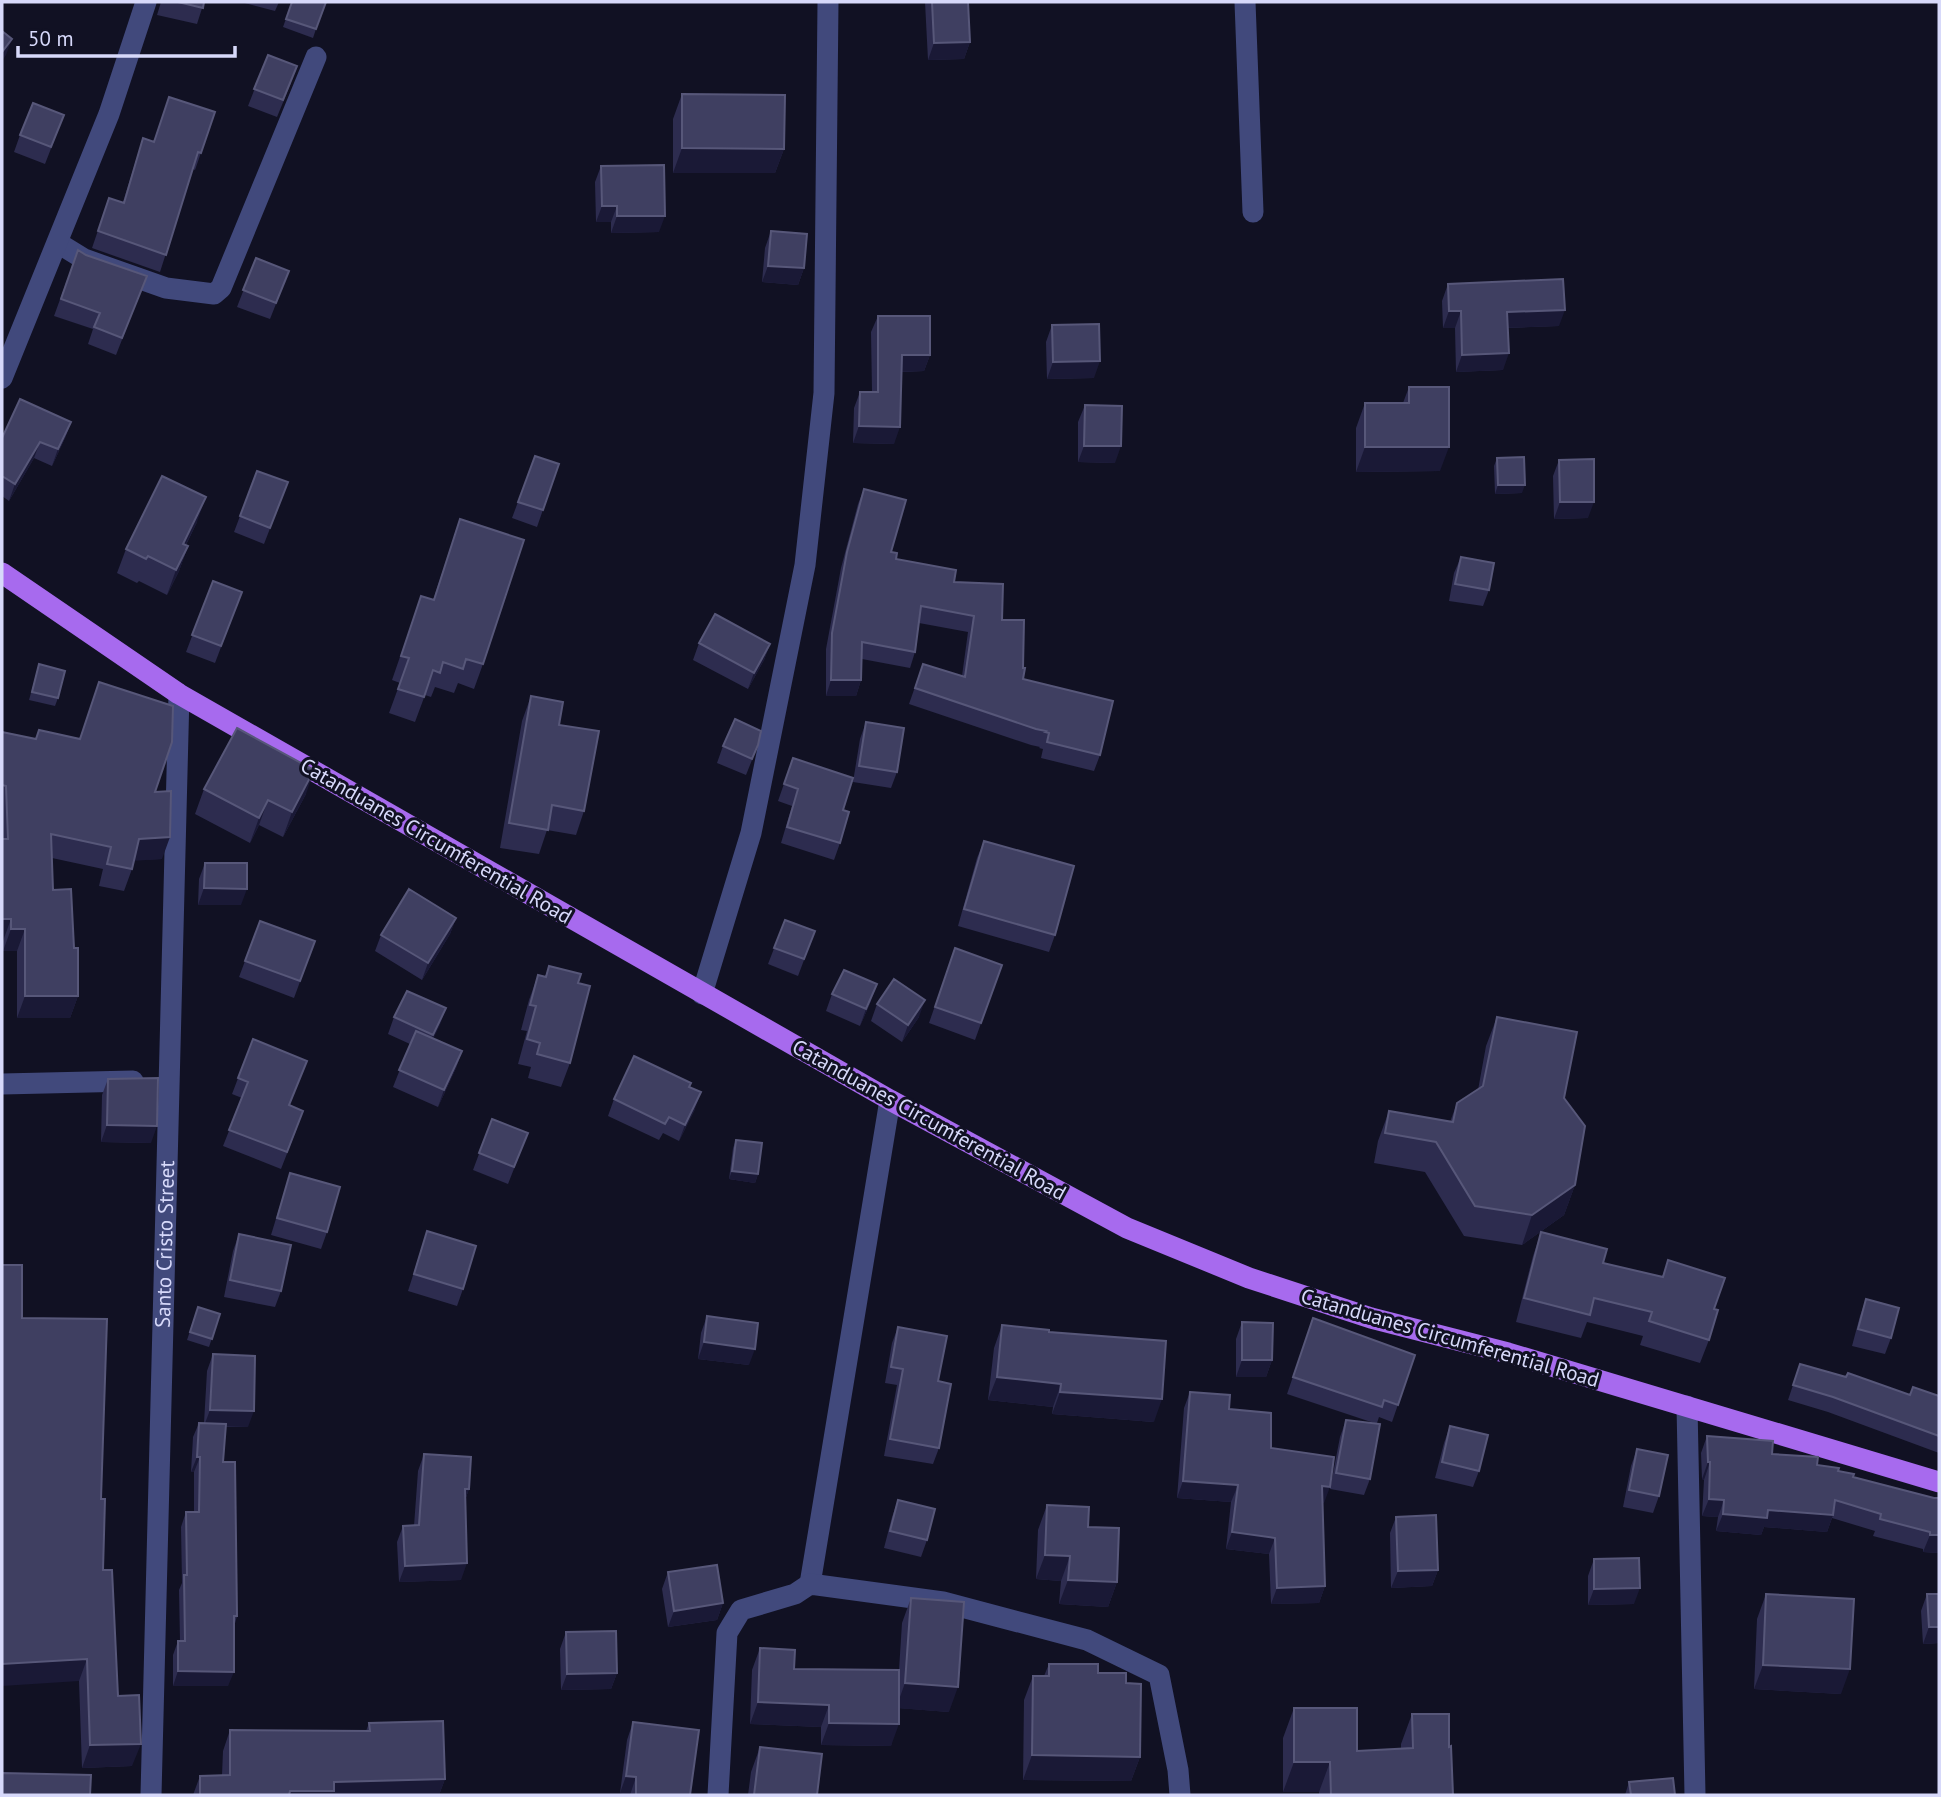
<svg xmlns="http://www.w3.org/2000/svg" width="1941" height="1797" font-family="'PT Sans',sans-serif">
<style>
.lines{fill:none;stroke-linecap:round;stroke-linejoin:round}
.minor{stroke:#41497c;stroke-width:21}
.major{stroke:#a76aee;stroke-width:21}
.wall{fill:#2d2c4f}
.shaded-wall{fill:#1a1936}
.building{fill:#3f3f61;stroke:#575779;stroke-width:2}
.labels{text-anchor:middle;stroke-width:6;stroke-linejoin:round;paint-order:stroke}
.street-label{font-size:21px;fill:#d7d9fa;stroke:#111123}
</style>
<rect width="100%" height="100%" fill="#111123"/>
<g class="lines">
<!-- minor -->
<g class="minor">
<path d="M1245 2 1253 212"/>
<path d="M58 243 84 259 166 288 214 294 221 288 316 57"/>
<path d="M2 378 109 114 146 2"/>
<path d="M702 994 751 833 805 565 824 393 828 2"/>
<path d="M2 1084 133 1081"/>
<path d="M1687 1406 1695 1795"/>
<path d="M810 1584 890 1100"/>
<path id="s1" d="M151 1795 179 694"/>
<path d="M718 1795 727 1633 741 1610 795 1594 810 1584 943 1602 1087 1640 1159 1675 1178 1770 1180 1795"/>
</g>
<!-- major -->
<path class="major" d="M2 573 179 694 890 1100 1127 1228 1249 1278 1371 1318 1508 1353 1939 1482"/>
</g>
<!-- wall -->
<path class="wall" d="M161 2H204L197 24 157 15Z
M241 2H279L275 11Z
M292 2 316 29 313 38 283 27Z
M925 2H968L970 42 964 59 928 60Z
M268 55 291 83 277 117 248 106Z
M682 94 784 149 775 173H673V119Z
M215 112 195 170 193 169 160 272 92 248 109 198 123 202 143 138 154 141Z
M64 115 45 164 14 152 20 135Z
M601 166 659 232 611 233V222H596L595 182Z
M771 231 804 268 798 285 762 282 765 248Z
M78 250 86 255 147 276 116 355 88 344 93 329 54 316Z
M256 258 289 271 270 319 237 307Z
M1448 284 1559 326 1508 328 1503 370 1456 372 1455 328H1443L1442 301Z
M878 316 930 355 924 371 902 372 894 444 853 443 854 408 860 392H872L871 332Z
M1052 325 1094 378 1047 379 1046 342Z
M1409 387 1440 471 1356 472V428L1365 403H1403Z
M1085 405 1115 463 1078 462V422Z
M71 422 65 438 52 466 34 458 9 501 2 496V438Z
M535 456 559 464 537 527 512 518Z
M1497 458 1522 493 1495 494 1494 466Z
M1559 460 1588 518 1554 519 1553 476Z
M257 471 288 482 264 544 234 532Z
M864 489 891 552 896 559 954 582 1002 620 1023 679 1100 755 1094 771 1041 758 1043 749 1039 748 1040 747 1031 745 909 704 923 664 962 676 968 632 919 623 915 652 910 668 862 659 861 680 856 696H826V649L841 568 858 504Z
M460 519 483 664 474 689 458 683 454 693 435 687 431 697 425 695 415 722 389 713 400 683 392 680 421 596 433 600Z
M197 522 186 545 188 546 179 571 167 595 139 581 137 583 117 573 126 549Z
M1461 557 1489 590 1483 606 1449 601 1454 573Z
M213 581 242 592 215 663 186 652Z
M699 643 770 644 764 660 748 689 693 660Z
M39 664 58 698 55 706 29 700Z
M99 682 155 792 162 859 134 860 132 869 124 891 99 886 103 869 52 858 53 890 74 948 78 996 70 1018H17V951H3V941H2V732L36 739 39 730 80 739Z
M531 696 559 725 584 811 576 835 547 830 539 854 500 848 522 721Z
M866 722 897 772 891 788 853 782 860 739Z
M758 745 746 775 717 763 723 746Z
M793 758 840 843 834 860 781 843 792 806 778 801Z
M204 789 306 794 283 837 259 825 250 843 195 814Z
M984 841 1055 935 1049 952 958 926 977 858Z
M205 863 241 905H198L199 879Z
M456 918 450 934 422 980 375 951 381 935Z
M785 920 815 931 798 976 768 964Z
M260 921 315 941 294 998 239 977Z
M955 948 1002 965 975 1040 929 1023Z
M549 966 578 983 570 1063 561 1087 528 1078 531 1067 518 1064 527 1031 521 1030 529 1000 538 975 545 977Z
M832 994 871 1001 860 1026 826 1011Z
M877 1004 919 1017 902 1042 871 1021Z
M446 1008 433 1039 462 1051 456 1068 438 1107 393 1087 410 1044 388 1034 394 1017Z
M1497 1017 1564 1098 1575 1185 1564 1215 1522 1245 1464 1236 1425 1172 1374 1163 1378 1141 1389 1111 1450 1122 1457 1103 1478 1090 1486 1046Z
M253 1039 307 1061 289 1106 297 1128 281 1169 223 1146 242 1098 232 1094Z
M108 1079 151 1143 101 1142 102 1095Z
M689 1087 695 1109 679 1141 663 1133 659 1140 608 1116 614 1099Z
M492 1119 528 1133 508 1184 473 1170Z
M736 1140 758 1174 755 1183 729 1179 733 1148Z
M290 1173 327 1232 321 1249 271 1235Z
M427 1231 463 1289 457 1306 408 1291Z
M1541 1232 1603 1263 1662 1277 1668 1260 1714 1309 1709 1340 1700 1363 1640 1345 1643 1336 1587 1322 1581 1338 1516 1322 1533 1256Z
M239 1234 281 1291 275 1307 224 1297 233 1251Z
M1866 1299 1891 1338 1885 1354 1852 1346 1860 1316Z
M198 1307 220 1314 209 1347 187 1340Z
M707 1316 749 1365 698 1359 701 1333Z
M22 1318 101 1499 103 1570 118 1696 132 1766 82 1768 79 1681Z
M1313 1318 1415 1355 1392 1422 1379 1417 1377 1423 1370 1479 1364 1495 1330 1489 1340 1437 1346 1420 1374 1423 1287 1394Z
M1242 1322 1272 1360 1266 1377H1236V1339Z
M1002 1325 1049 1332 1154 1422 1052 1414 1053 1407 988 1400 994 1348Z
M898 1327 939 1448 933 1464 884 1456 897 1385 885 1383 892 1343Z
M213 1354 248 1427H225L223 1462 237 1616 234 1627 228 1686H173V1655L178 1641H180L179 1590 182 1583 181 1527 186 1512H194V1472H191L193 1437 199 1423H204L207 1371Z
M1800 1364 1910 1395 1939 1396V1453L1828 1412 1788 1400Z
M1190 1392 1229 1409 1271 1448 1324 1503H1322L1325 1586 1319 1603 1271 1604 1269 1554 1226 1549 1231 1502 1177 1498 1184 1408Z
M1450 1426 1479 1471 1473 1487 1435 1478 1444 1443Z
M1707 1436 1838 1471 1853 1477 1934 1498 1939 1553 1923 1552V1549L1873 1536 1875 1531 1832 1518 1827 1532 1764 1527 1761 1535 1716 1531 1718 1517 1702 1516 1704 1480 1702 1479 1701 1453Z
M1637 1449 1659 1496 1653 1513 1623 1507 1631 1466Z
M424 1454 469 1489 465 1500 461 1580 399 1582 397 1542 403 1526H414L418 1471Z
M898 1500 927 1540 921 1557 884 1548 892 1517Z
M1047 1505 1117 1582 1108 1607 1059 1604 1061 1581 1036 1579 1038 1530Z
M1396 1517 1438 1570 1432 1586 1391 1588 1390 1533Z
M1594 1559 1634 1604 1588 1605V1576Z
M668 1572 723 1603 717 1620 668 1627 662 1589Z
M1766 1594 1841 1694 1754 1689 1757 1619Z
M1927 1594H1939V1643L1923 1644 1921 1611Z
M911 1598 949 1712 899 1708 891 1746 821 1745V1727L750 1724 752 1670 760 1648 794 1669 899 1670 902 1623Z
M566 1632 617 1673 611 1689 561 1690 560 1649Z
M1049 1664 1098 1673 1126 1683 1140 1757 1131 1781 1023 1780 1024 1700 1033 1676H1044Z
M1294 1708 1357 1751 1401 1749V1744L1412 1714 1449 1747 1453 1795H1319V1792H1283V1738Z
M633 1722 690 1795H630L620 1793 627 1740Z
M369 1723 445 1779 439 1795H193L200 1776 222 1775 223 1751 230 1730 366 1731Z
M760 1747 817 1795H748L751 1772Z
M1629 1782 1675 1795H1625Z"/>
<!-- shaded-wall -->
<path class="shaded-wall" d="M12 39 6 55 2 61V52Z
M970 42 964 59 928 60 934 43Z
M682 148 784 149 775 173H673Z
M602 206H617L611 222H596Z
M617 216H665L659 232 611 233Z
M768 266 804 268 798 285 762 282Z
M1565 310 1559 326 1501 328 1507 312Z
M1449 311H1461L1455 328H1443Z
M1509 353 1503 370 1456 372 1462 355Z
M902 355H930L924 371 896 372Z
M1100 361 1094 378 1047 379 1053 362Z
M71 422 65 438 52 466 58 449Z
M859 426 900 427 894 444 853 443Z
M40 442 34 458 9 501 15 484Z
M1084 446H1121L1115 463 1078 462Z
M1365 447H1449L1440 471 1356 472Z
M1498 485H1525L1522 493 1495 494Z
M206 497 197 522 174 568 183 544Z
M1560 502H1594L1588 518 1554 519Z
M188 546 179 571 167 595 176 570Z
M770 644 764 660 748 689 754 673Z
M831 680H861L856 696H826Z
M314 770 306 794 283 837 292 812Z
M268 800 259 825 250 843 259 818Z
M170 837 162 859 131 861 139 839Z
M204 888 247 889 241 905H198Z
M456 918 450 934 422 980 428 963Z
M2 919H11L3 941H2Z
M11 929H25L17 951H3Z
M877 984 871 1001 860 1026 866 1009Z
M25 996H78L70 1018H17Z
M925 1000 919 1017 902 1042 908 1025Z
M446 1008 440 1025 427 1052 433 1035Z
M462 1051 456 1068 438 1107 444 1090Z
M701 1092 695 1109 679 1141 685 1125Z
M107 1125 157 1126 151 1143 101 1142Z
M732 1171 758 1174 755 1183 729 1179Z
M1575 1185 1564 1215 1522 1245 1532 1215Z
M704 1342 755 1349 749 1365 698 1359Z
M1242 1360H1272L1266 1377H1236Z
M997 1377 1061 1384 1053 1407 988 1400Z
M1060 1392 1162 1399 1154 1422 1052 1414Z
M210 1410 254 1411 248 1427 204 1426Z
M197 1457H200L194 1472H191Z
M1708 1462H1710L1704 1480 1702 1479Z
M1183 1481 1238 1485 1231 1502 1177 1498Z
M1322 1486 1330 1487 1324 1503 1316 1502Z
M465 1489H469L463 1506Z
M1709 1499 1724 1500 1718 1517 1702 1516Z
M1768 1510 1833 1515 1827 1532 1764 1527 1761 1535 1716 1531 1723 1514Z
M1232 1532 1275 1538 1269 1554 1226 1549Z
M1930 1535H1939V1553L1923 1552Z
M1045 1555 1070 1556 1061 1581 1036 1579Z
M467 1563 461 1580 399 1582 405 1566Z
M1438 1570 1432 1586 1391 1588 1398 1571Z
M1068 1580 1117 1582 1108 1607 1059 1604Z
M1325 1586 1319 1603 1271 1604 1277 1588Z
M1640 1588 1634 1604 1588 1605 1594 1589Z
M723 1603 717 1620 668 1627 674 1611Z
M1929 1627H1939V1643L1923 1644Z
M87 1659 79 1681 2 1686V1664Z
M1763 1665 1850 1669 1841 1694 1754 1689Z
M178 1671 234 1672 228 1686H173Z
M617 1673 611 1689 561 1690 567 1674Z
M905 1683 958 1687 949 1712 896 1708Z
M758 1702 829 1705 821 1727 750 1724Z
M829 1723 899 1724 891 1746 821 1745Z
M141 1744 132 1766 82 1768 90 1745Z
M1032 1755 1140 1757 1131 1781 1023 1780Z
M1294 1762H1330L1319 1792H1283Z
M626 1776 636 1777 630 1795 620 1793Z
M445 1779 439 1795H288L290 1791 334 1782Z"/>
<!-- building -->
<path class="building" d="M178 2H204L203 8Z
M292 2H326L316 29 286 19Z
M932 2H968L970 42 934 43Z
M2 31 12 39 2 52Z
M268 55 297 66 283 100 254 89Z
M682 94 785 95 784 149 682 148Z
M169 97 215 112 201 153 198 152 166 255 98 231 109 198 124 203 143 138 154 142Z
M33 103 64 115 51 147 20 135Z
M664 165 665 216H617V206H602L601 166Z
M771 231 807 234 804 268 768 266Z
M78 250 86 255 147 276 122 338 94 327 100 313 61 299Z
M256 258 289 271 276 303 243 290Z
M1563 279 1565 310 1507 312 1509 353 1462 355 1461 311H1449L1448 284Z
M878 316H930V355H902L900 427 859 426 860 392H878Z
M1099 324 1100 361 1053 362 1052 325Z
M1409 387H1449V447H1365V403H1409Z
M20 399 71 422 58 449 40 442 15 484 2 476V438Z
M1085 405 1122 406 1121 446H1084Z
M535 456 559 464 543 510 518 502Z
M1524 457 1525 485H1498L1497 458Z
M1594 459V502H1560L1559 460Z
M257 471 288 482 270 528 240 516Z
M162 476 206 497 183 544 188 546 176 570 148 556 146 559 126 549Z
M864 489 906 500 891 552 897 553 896 559 956 570 954 582 1003 584 1002 620H1024L1023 668H1025L1023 679 1113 701 1100 755 1047 742 1049 733 1045 732 1046 731 1036 729 915 688 923 664 965 677 974 616 921 606 915 652 862 642 861 680H831L832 633 847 552Z
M460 519 524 540 483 664 466 659 463 669 443 662 440 673 433 670 424 697 398 689 409 658 401 656 421 596 434 600Z
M1461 557 1494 563 1489 590 1455 584Z
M213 581 242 592 221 646 192 635Z
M715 614 770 644 754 673 699 643Z
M39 664 65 671 58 698 32 692Z
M99 682 173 706 172 742 155 792 171 791 170 837 139 839 132 869 107 864 111 847 51 834 53 890 71 889 74 948H78V996H25V929H11V919H2V839H8L6 786 2 785V732L36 739 39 730 80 739Z
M531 696 563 702 559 725 599 731 584 811 552 805 548 830 509 823Z
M735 719 761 731 758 745 752 759 723 746Z
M866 722 904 728 897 772 859 766Z
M237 728 314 770 292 812 268 800 259 818 204 789Z
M793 758 853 778 843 810 849 812 840 843 787 827 798 789 784 784Z
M984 841 1074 866 1055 935 964 909Z
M205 863H247V889L204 888Z
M409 889 456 918 428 963 381 935Z
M785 920 815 931 804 959 774 948Z
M260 921 315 941 300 981 245 961Z
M955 948 1002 965 981 1023 935 1007Z
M549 966 581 974 578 983 590 986 570 1063 537 1054 540 1043 527 1039 536 1006 530 1005 538 975 546 977Z
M844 970 877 984 866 1009 832 994Z
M894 979 925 1000 908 1025 877 1004Z
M407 991 446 1008 433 1035 394 1017Z
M1497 1017 1577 1032 1564 1098 1585 1126 1575 1185 1532 1215 1475 1206 1436 1142 1385 1133 1389 1111 1453 1122 1457 1103 1483 1086Z
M416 1031 462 1051 444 1090 399 1070Z
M253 1039 307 1061 289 1105 303 1111 287 1152 229 1130 248 1082 238 1078Z
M634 1056 691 1083 689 1087 701 1092 685 1125 669 1117 665 1124 614 1099Z
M158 1078 157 1126 107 1125 108 1079Z
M492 1119 528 1133 514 1167 479 1153Z
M736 1140 762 1143 758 1174 732 1171Z
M290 1173 340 1187 327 1232 277 1218Z
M427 1231 476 1246 463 1289 414 1274Z
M1541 1232 1607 1249 1603 1263 1663 1277 1668 1260 1725 1278 1714 1309 1718 1310 1709 1340 1649 1321 1652 1312 1594 1298 1590 1315 1524 1298Z
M239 1234 291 1245 281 1291 230 1280Z
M2 1265H22V1318L107 1319 101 1499H105L103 1570H112L118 1696 139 1695 141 1744 90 1745 87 1659 2 1664Z
M1866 1299 1899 1308 1891 1338 1858 1329Z
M198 1307 220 1314 212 1339 190 1332Z
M707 1316 758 1323 755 1349 704 1342Z
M1313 1318 1415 1355 1398 1405 1384 1400 1382 1407 1293 1377Z
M1242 1322 1273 1323 1272 1360H1242Z
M1002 1325 1049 1330V1332L1166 1341 1162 1399 1060 1392 1061 1384 997 1377Z
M898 1327 947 1336 938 1381 951 1384 939 1448 890 1439 903 1369 891 1367Z
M213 1354 255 1356 254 1411 210 1410Z
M1800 1364 1846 1377 1848 1373 1910 1395 1913 1387 1939 1396V1436L1833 1397 1793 1385Z
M1190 1392 1230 1395 1229 1409 1271 1413V1448L1334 1457 1330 1487 1322 1486 1325 1586 1277 1588 1275 1538 1232 1532 1238 1485 1183 1481Z
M1346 1420 1380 1424 1370 1479 1336 1473Z
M199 1423 226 1424 223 1462H235L237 1616H234V1672L178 1671V1641H185L184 1575H187L186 1512H199L200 1457H197Z
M1450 1426 1488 1435 1479 1471 1442 1462Z
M1707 1436 1773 1441 1772 1454 1818 1457 1817 1465 1839 1468 1838 1471 1854 1474 1853 1477 1934 1498H1939V1535H1930V1532L1880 1519 1881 1514 1835 1500 1833 1515 1768 1510 1767 1518 1723 1514 1724 1500 1709 1499 1710 1462H1708Z
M1637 1449 1668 1455 1659 1496 1629 1490Z
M424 1454 471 1457 469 1489H465L467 1563 405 1566 403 1526 419 1525Z
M898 1500 935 1509 927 1540 890 1531Z
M1047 1505 1089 1507 1088 1527 1119 1528 1117 1582 1068 1580 1070 1556 1045 1555Z
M1436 1515 1438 1570 1398 1571 1396 1517Z
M1639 1558 1640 1588 1594 1589V1559Z
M717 1565 723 1603 674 1611 668 1572Z
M1766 1594 1854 1599 1850 1669 1763 1665Z
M1927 1594H1939V1627H1929Z
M911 1598 964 1602 958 1687 905 1683Z
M616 1631 617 1673 567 1674 566 1632Z
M760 1648 795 1650 794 1669 899 1670V1724L829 1723V1705L758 1702Z
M1049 1664H1098V1673H1126V1683L1141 1684 1140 1757 1032 1755 1033 1676H1049Z
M1294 1708H1357V1751L1413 1748 1412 1714H1449V1747L1451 1746 1453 1795H1331L1330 1762H1294Z
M443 1721 445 1779 334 1782V1791H290L289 1795H200V1776L230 1775V1730L370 1731 369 1723Z
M633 1722 699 1730 690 1795H636V1777L626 1776Z
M760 1747 822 1754 817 1795H754Z
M2 1773 91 1775 90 1795H2Z
M1673 1778 1675 1795H1631L1629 1782Z"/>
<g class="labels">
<!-- street labels -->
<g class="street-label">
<text transform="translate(436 841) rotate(30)" y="7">Catanduanes Circumferential Road</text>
<text transform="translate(929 1120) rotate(29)" y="7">Catanduanes Circumferential Road</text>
<text dy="7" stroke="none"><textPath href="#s1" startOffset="551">Santo Cristo Street</textPath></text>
<text transform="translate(1450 1338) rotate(16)" y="7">Catanduanes Circumferential Road</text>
</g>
</g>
<!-- border -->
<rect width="1941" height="1797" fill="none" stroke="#d7d9fa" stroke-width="7"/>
<!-- scale -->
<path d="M18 46v10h217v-10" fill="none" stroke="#d7d9fa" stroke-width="3.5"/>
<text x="28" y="46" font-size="21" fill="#d7d9fa" stroke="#111123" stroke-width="5" paint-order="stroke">50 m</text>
</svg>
